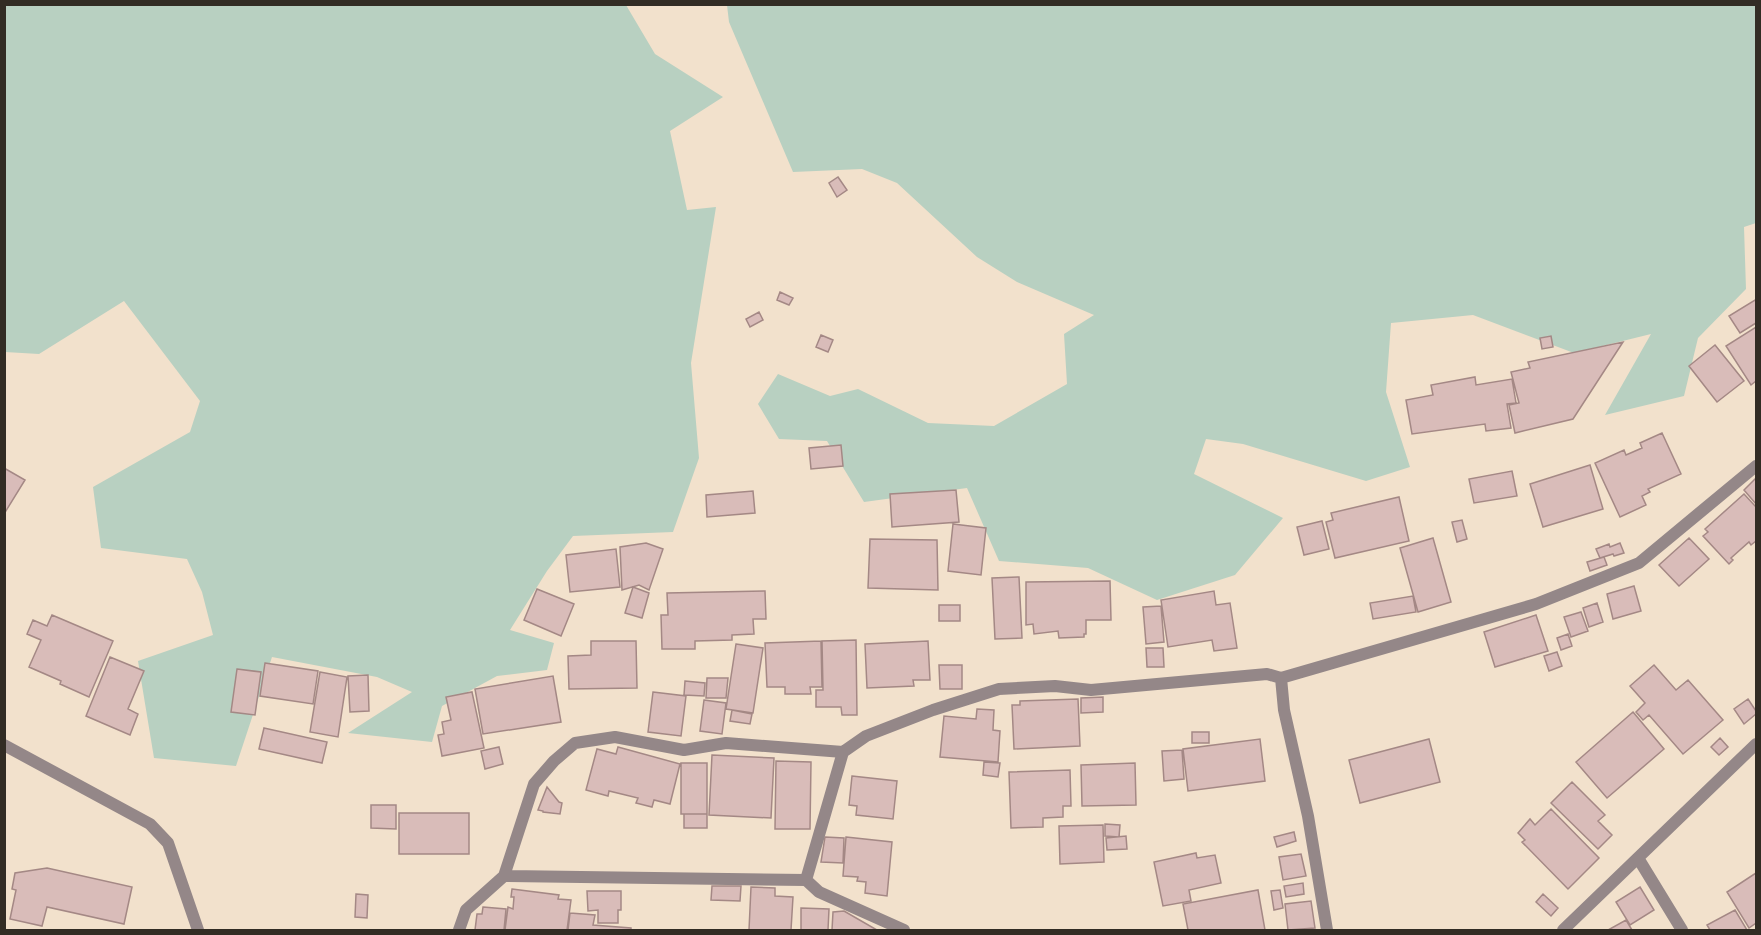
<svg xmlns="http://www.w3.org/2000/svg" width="1761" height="935" font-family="'Sofia Sans Condensed',sans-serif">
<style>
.green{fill:#b8d0c1}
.building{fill:#d9bcb9;stroke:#a48885;stroke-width:1.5}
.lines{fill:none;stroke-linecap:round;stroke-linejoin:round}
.street{stroke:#948788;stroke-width:12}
</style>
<rect width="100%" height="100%" fill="#f2e1cc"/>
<!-- green -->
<path class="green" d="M4 5H626L655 54 723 97 670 131 687 210 716 207 691 363 699 458 673 532 573 536 547 571 510 630 554 643 547 670 497 676 442 706 432 742 348 733 412 692 377 677 272 657 236 766 154 758 138 661 213 635 202 592 187 559 101 548 93 487 190 432 200 401 124 301 39 354 5 352Z
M727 5H1756V223L1744 227 1746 289 1698 338 1684 396 1605 415 1651 334 1574 353 1473 315 1391 323 1386 392 1410 467 1366 481 1243 444 1206 439 1194 474 1283 518 1235 575 1157 600 1088 568 999 561 967 488 864 502 827 441 779 439 758 404 778 374 830 396 858 389 928 423 994 426 1067 384 1064 334 1094 315 1017 282 977 257 897 183 862 169 793 172 729 22Z"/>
<!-- building -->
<path class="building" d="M838 177 847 190 837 197 829 183Z
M780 292 793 298 789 305 777 300Z
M1755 300 1756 302V323L1740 333 1729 316Z
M759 312 763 320 750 327 746 319Z
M1756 327V381L1751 385 1726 346Z
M821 335 833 340 828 352 816 347Z
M1551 336 1553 347 1542 349 1540 338Z
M1623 342 1573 419 1515 433 1509 405 1519 403 1511 372 1530 368 1528 362Z
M1715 345 1744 381 1717 402 1689 366Z
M1475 377 1476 385 1512 379 1516 403 1507 404 1511 428 1486 431 1485 424 1412 434 1406 400 1433 395 1431 385Z
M1662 433 1681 474 1648 489 1650 492 1642 496 1646 505 1620 517 1595 463 1624 450 1626 455 1642 448 1640 443Z
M841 445 843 466 811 469 809 448Z
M1590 465 1603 509 1543 527 1530 484Z
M4 468 25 480 4 514Z
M1512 471 1517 496 1474 503 1469 479Z
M1756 478V504L1744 490Z
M956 490 959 522 892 527 890 494Z
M753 491 755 513 707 517 706 495Z
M1744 494 1756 507V541L1751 545 1749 542 1731 558 1733 560 1729 564 1703 536 1708 532 1705 529Z
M1399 497 1409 541 1335 558 1326 522 1333 520 1331 513Z
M1462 520 1467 539 1457 542 1452 522Z
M1322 521 1329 549 1304 555 1297 527Z
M953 524 986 528 981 575 948 571Z
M1433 538 1451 602 1418 612 1400 548Z
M1689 538 1709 559 1679 586 1659 565Z
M870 539 937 540 938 590 868 588Z
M646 543 663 549 649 590 639 585 622 590 620 547Z
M1620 543 1624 553 1614 556 1613 554 1600 558 1596 549 1609 544 1610 547Z
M616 549 620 587 570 592 566 555Z
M1604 557 1607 565 1590 571 1587 562Z
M1019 577 1022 638 995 639 992 578Z
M1110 581 1111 620H1086V634H1084V637L1059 638 1058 631 1034 634 1033 624 1026 625V582Z
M1634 586 1641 611 1613 619 1607 594Z
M633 587 649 593 642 618 625 613Z
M537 589 574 604 561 636 524 620Z
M765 591 766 619H753L754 634 732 635V640L695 641V649H662L661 615H668L667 593Z
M1214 591 1216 605 1230 603 1237 648 1214 651 1212 640 1168 647 1161 600Z
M1413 596 1416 612 1373 619 1370 603Z
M1597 603 1603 622 1589 627 1583 608Z
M939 605H960V621H939Z
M1161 606 1164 642 1146 644 1143 607Z
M1581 612 1588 631 1571 637 1564 617Z
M52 615 113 641 89 697 60 684 61 681 29 667 41 640 27 634 33 620 47 626Z
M1536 615 1548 651 1495 667 1484 632Z
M1568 634 1572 646 1561 650 1557 638Z
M856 640 857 715H842L841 707H816V690H823L822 641Z
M591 641H636L637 688 569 689 568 656 591 655Z
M821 641 822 687H810L811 694H785V687H767L765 643Z
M928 641 930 680H913L914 686 867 688 865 644Z
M736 644 763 648 753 713 726 709Z
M1146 648H1163L1164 667H1147Z
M1557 652 1562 666 1549 671 1544 656Z
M110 657 144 671 128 709 138 714 130 735 86 716Z
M265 663 318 671 313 704 260 696Z
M939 665H962V689H940Z
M1654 665 1676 690 1688 680 1723 720 1683 754 1649 715 1643 720 1636 712 1645 703 1630 686Z
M237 669 261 672 255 715 231 712Z
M320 672 347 677 338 737 310 732Z
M368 675 369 711 350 712 348 676Z
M553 676 561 722 483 734 475 689Z
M707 678H728L726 698H706Z
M685 681 705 683 704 696 684 695Z
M472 692 484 748 442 756 438 735 444 734 442 722 451 720 446 697Z
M653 692 686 696 681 736 648 732Z
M1103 697V712L1081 713V698Z
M1078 699 1080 746 1014 749 1012 705H1020V701Z
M1748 699 1756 711V714L1744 724 1734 709Z
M704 700 726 703 722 734 700 731Z
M977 709 994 710 993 730 1000 731 998 762 940 757 944 716 976 719Z
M732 710 752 714 750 724 730 721Z
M1633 712 1664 749 1607 798 1576 762Z
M264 728 327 742 322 763 259 749Z
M1192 732H1209V743H1192Z
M1720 738 1728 747 1719 755 1711 747Z
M1260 739 1265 781 1188 791 1183 749Z
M1429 739 1440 782 1360 803 1349 760Z
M499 747 503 764 485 769 481 751Z
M618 747 680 764 670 804 654 800 652 807 636 803 638 798 609 791 608 796 586 790 597 749 616 754Z
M1182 750 1184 779 1164 781 1162 751Z
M712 755 774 758 771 818 709 815Z
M776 761 811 762 810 829H775Z
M984 762 1000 763 998 777 983 775Z
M681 763H707V814H681Z
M1135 763 1136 805 1082 806 1081 765Z
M1070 770 1071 806H1063V817L1043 818V827L1011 828 1009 772Z
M852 776 897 781 893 819 856 815 857 806 849 805Z
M1572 782 1605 815 1598 821 1612 835 1598 849 1551 803Z
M547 787 559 802 562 803 560 814 543 812V811L538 810Z
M371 805H396V829L371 828Z
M1551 809 1599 858 1568 889 1522 842 1525 840 1518 833 1530 819 1535 825Z
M399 813H469V854H399Z
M684 814H707V828H684Z
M1105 824 1120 825 1119 837 1105 836Z
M1103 825 1104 862 1060 864 1059 826Z
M1294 832 1296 841 1277 847 1274 837Z
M1126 836 1127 849 1107 850 1106 838Z
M825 837 844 838 843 863 821 862Z
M846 837 892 842 887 896 865 893 866 882 857 881 858 877 843 876Z
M1196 853 1197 858 1215 855 1221 883 1189 890 1191 901 1163 906 1154 862Z
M1301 854 1306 876 1283 880 1279 857Z
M47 868 132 887 124 924 47 907 42 926 10 919 16 890 12 889 15 873Z
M1756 873V923L1749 928 1727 892Z
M1303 883 1304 894 1286 897 1284 886Z
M712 886H741L740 901 711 900Z
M751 887 775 888V896L793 897 791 930H749Z
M1640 887 1654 910 1630 925 1616 902Z
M512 889 559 895 558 899 571 900 567 930H505L508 907 513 909 514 897H511Z
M1258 890 1265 930H1188L1183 904Z
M1280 890 1283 908 1274 910 1271 891Z
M587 891H621V910H618V923H598V910L588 911Z
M356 894 368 895 367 918 355 917Z
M1543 894 1558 908 1551 916 1536 902Z
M1311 901 1315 928 1288 930 1285 904Z
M483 907 506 909 504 930H475L477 914H482Z
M801 908 829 909 828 930H801Z
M1735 910 1747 930H1710L1707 925Z
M844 911 877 930H832L833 912Z
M570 913 595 915 593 925 631 928V930H568Z
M1626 920 1632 930H1608Z"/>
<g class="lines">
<!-- street -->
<path class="street" d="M1281 678 1284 710 1308 816 1327 930
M4 745 150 824 168 843 198 930
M1638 858 1682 930
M504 876 806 880 819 892 904 930
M806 880 843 752
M459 930 466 910 504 876 534 784 554 761 575 743 615 737 684 750 726 743 843 752 866 736 933 710 999 689 1055 686 1091 690 1267 674 1281 678 1536 604 1639 563 1756 466
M1563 930 1756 744"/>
</g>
<!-- border -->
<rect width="1761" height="935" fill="none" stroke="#322c24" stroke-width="12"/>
</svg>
